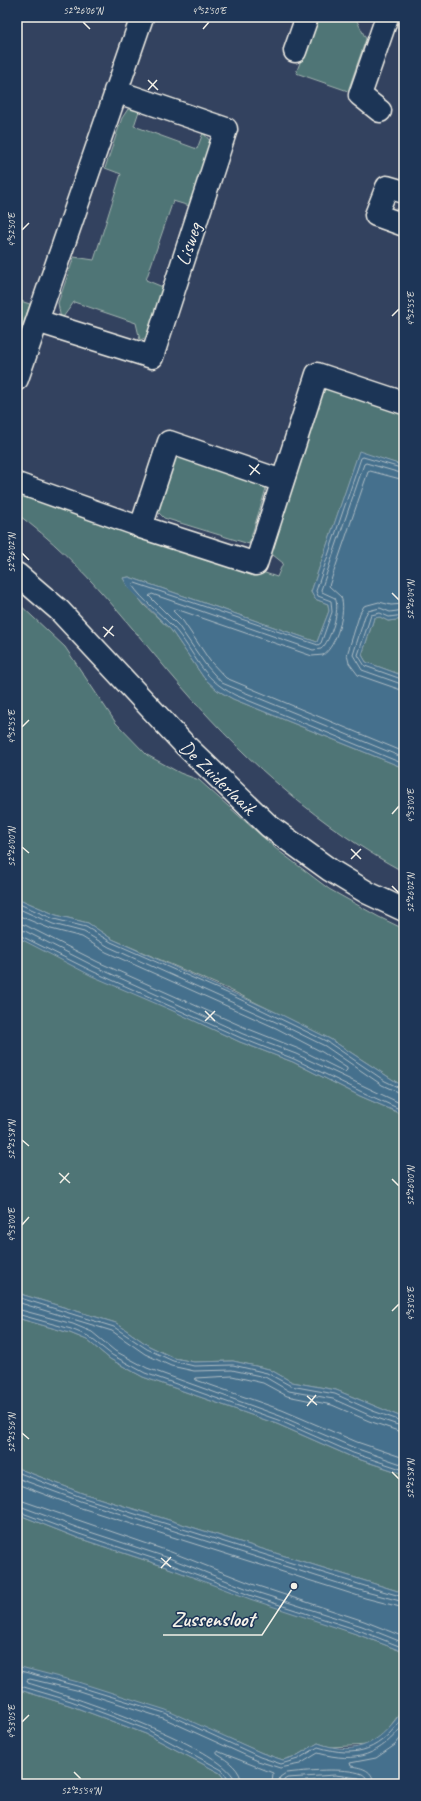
<svg xmlns="http://www.w3.org/2000/svg" width="421" height="1801" font-family="Caveat,sans-serif">
<style>
.green{fill:#507576;stroke:#a2b3af}
.water{fill:#456f8d;stroke:#8ba3b1}
.lines{fill:none;stroke-linecap:round;stroke-linejoin:round}
.shore{stroke:#aebdc4;stroke-width:1}
.pedestrian-casing{stroke:#f4f1e8;stroke-width:23}
.minor-casing{stroke:#f4f1e8;stroke-width:25}
.pedestrian{stroke:#1d3557;stroke-width:20}
.minor{stroke:#1d3557;stroke-width:22}
.ticks{fill:none;stroke:#f4f1e8;stroke-width:1.5}
.labels{text-anchor:middle;stroke-width:3;stroke-linejoin:round;paint-order:stroke}
.street-label{font-size:20px;fill:#f4f1e8;stroke:#1d3557}
.leader{fill:none;stroke:#f4f1e8;stroke-width:1.5}
.callout-dot{fill:#f4f1e8;stroke:#1d3557;stroke-width:1.5}
.callout-label{font-size:21px;text-anchor:middle;font-weight:bold;fill:#f4f1e8;stroke:#1d3557;stroke-width:3;stroke-linejoin:round;paint-order:stroke}
.neatline{fill:none;stroke:#f4f1e8;stroke-width:1.5}
.ticks-label{font-size:10px;text-anchor:middle;fill:#f4f1e8}
</style>
<rect width="100%" height="100%" fill="#33425f"/>
<filter id="ink" filterUnits="userSpaceOnUse"><feTurbulence type="fractalNoise" baseFrequency=".025" numOctaves="2"/><feDisplacementMap in="SourceGraphic" scale="8" xChannelSelector="R" yChannelSelector="G"/><feConvolveMatrix kernelMatrix="1 2 1 2 8 2 1 2 1" color-interpolation-filters="sRGB"/></filter>
<g filter="url(#ink)">
<!-- green -->
<path class="green" d="M328 17H355L366 39 348 91 296 73 316 21 327 20Z
M128 109 139 111 134 126 197 149 203 133 212 143 193 207 173 201 146 280 165 288 148 337 140 340 136 323 74 302 61 320 58 303 74 257 94 260 121 174 105 168 122 118Z
M17 300 30 304 17 342Z
M326 389 404 413V466L359 452 311 592 315 599 328 604 329 611 317 642 129 577 123 578 144 605 171 630 204 678 217 690 233 699 404 768V872C322 828 249 764 188 694 133 632 85 563 17 514V490L277 577 283 563 268 551 320 392Z
M175 451 268 482 249 544 164 518 155 509Z
M17 602 65 647 116 723 147 755 180 773 199 780 275 848 329 889 379 917 404 929V1087L330 1039 228 989 112 939 88 923 56 915 17 898Z
M380 617 388 621 404 619V676L366 662 362 655 374 618Z
M17 937 240 1042 293 1062 360 1096 404 1115V1418L336 1390 292 1382 269 1369 233 1361 194 1362 174 1358 149 1346 116 1323 17 1293Z
M17 1318 70 1333 87 1340 110 1359 143 1377 277 1424 352 1457 404 1474V1593L82 1493 17 1468Z
M17 1514 78 1538 166 1567 359 1635 404 1652V1708L385 1733 369 1745 330 1747 318 1743 296 1756 283 1760 262 1753 230 1739 17 1666Z
M17 1689 69 1705 146 1734 220 1773 228 1784H17Z
M335 1779 374 1784H285L288 1782Z"/>
<!-- water -->
<path class="water" d="M359 451 404 466V619L388 621 380 617 374 618 362 655 366 662 404 676V768L233 699 217 690 204 678 171 630 129 589 123 578 129 577 317 642 329 611 328 604 315 599 311 592Z
M17 898 56 915 88 923 112 939 282 1015 330 1039 404 1087V1115L360 1096 293 1062 240 1042 171 1010 92 976 17 937Z
M17 1293 116 1323 149 1346 174 1358 194 1362 233 1361 269 1369 292 1382 336 1390 404 1418V1474L352 1457 277 1424 143 1377 110 1359 87 1340 70 1333 17 1318Z
M17 1468 82 1493 404 1593V1652L359 1635 250 1599 166 1567 78 1538 17 1514Z
M17 1666 78 1682 166 1710 262 1753 283 1760 296 1756 318 1743C359 1758 382 1741 404 1708V1784H374L335 1779 288 1782 285 1784H228L220 1773 146 1734 69 1705 17 1689Z"/>
<g class="lines">
<!-- shore -->
<path class="shore" d="M404 469 363 457 361 458 316 591 318 596 331 601 332 612 321 643 318 645 135 583 132 585C143 601 160 613 173 627 197 654 199 677 235 695L404 764
M404 474 366 463 364 464 321 590 322 592 335 598C341 609 330 642 321 649L313 650 152 594 149 596 178 625 205 664 222 683 404 758
M404 480 370 471 368 472 329 586 341 597C347 610 336 647 323 655L312 656 176 609 173 611 183 621 210 661 226 678 404 752
M404 604 391 605 379 602 364 606 360 613 347 655 349 663 358 675 404 691
M404 610 390 612 380 608 368 611 365 616 353 655 362 670 404 685
M404 615 389 617 380 613 371 615 358 655 365 666 404 680
M17 903 54 919 86 927 111 942 227 993 328 1042 385 1081 404 1090
M17 908 53 924 84 932 109 947 278 1023 325 1046 382 1085 404 1095
M17 915 51 929 82 937 106 952 276 1028 322 1052 347 1068V1070L345 1072 299 1049 246 1028 98 962 25 925 17 923
M17 929 23 930 96 967 243 1034 296 1054 404 1105
M17 934 94 972 241 1038 294 1059 362 1092 404 1111
M17 1297 114 1327 147 1349 173 1361 194 1366 233 1365 267 1373 291 1386 335 1394 373 1411 404 1422
M17 1302 112 1331 145 1354 171 1366 194 1371 232 1370 265 1377 289 1391 333 1399 371 1416 404 1427
M17 1309 73 1324 92 1332 115 1351 147 1368 280 1416 355 1448 404 1465
M17 1314 71 1329 88 1336 112 1355 145 1373 278 1420 353 1453 404 1470
M404 1433 369 1421 332 1405 287 1396 263 1383 232 1376 195 1378 196 1380 282 1410 357 1442 404 1458
M17 1472 81 1497 368 1587 404 1597
M17 1478 80 1501 366 1592 404 1602
M17 1484 78 1507 365 1598 404 1608
M17 1499 171 1552 255 1585 364 1621 404 1637
M17 1505 81 1529 169 1558 253 1591 362 1626 404 1643
M17 1511 79 1534 167 1563 252 1596 361 1631 404 1648
M17 1670 77 1686 165 1713 260 1757 281 1764 298 1759 318 1747C358 1759 381 1750 404 1715
M17 1685 71 1701 148 1730 222 1770 231 1784
M236 1784C234 1749 62 1693 28 1683L27 1680 30 1679 76 1690 163 1718 258 1761 280 1768 300 1764 318 1753C357 1764 380 1755 404 1724
M242 1784C241 1769 228 1761 217 1754V1751L273 1773 272 1784
M278 1784 280 1777 286 1773C305 1771 345 1767 362 1774 366 1776 368 1780 368 1784
M283 1784 284 1780 287 1778 335 1775 359 1778 363 1784
M374 1784C373 1770 363 1768 351 1766L350 1763 376 1758 395 1745 404 1734"/>
<!-- pedestrian casing -->
<g class="pedestrian-casing">
<path id="pedestrian" d="M17 483 141 527"/>
</g>
<!-- minor casing -->
<g class="minor-casing">
<path id="minor" d="M295 51 307 17
M380 111 360 95 387 17
M404 192 387 187 376 215 404 225
M37 321 152 357 226 129 115 91
M17 379 142 17
M282 481 169 442 141 527 256 564 317 374 404 403
M17 574 59 610 185 745 269 826 330 870 368 893 404 910"/>
</g>
<!-- pedestrian -->
<use href="#pedestrian" class="pedestrian"/>
<!-- minor -->
<use href="#minor" class="minor"/>
</g>
</g>
<!-- ticks -->
<path class="ticks" d="M83 22 90 29M203 29 209 22M148 80 158 90M148 90 157 80M22 230 29 223M392 316 399 309M249 465 260 474M250 475 259 464M22 553 29 560M392 593 399 600M103 627 114 636M104 637 113 626M22 727 29 720M392 814 399 806M22 847 29 853M351 849 361 859M351 859 361 849M392 886 399 893M205 1011 215 1021M205 1021 215 1011M22 1140 29 1146M59 1173 70 1183M392 1179 399 1186M60 1183 69 1173M22 1225 29 1217M392 1311 399 1304M307 1396 317 1405M307 1406 316 1395M22 1433 29 1439M392 1472 399 1479M161 1558 171 1567M161 1568 171 1557M22 1722 29 1715M74 1772 81 1779"/>
<g class="labels">
<!-- street labels -->
<g class="street-label">
<text transform="translate(188 244) rotate(-72)" y="7">Lisweg</text>
<text transform="translate(218 777) rotate(44)" y="7">De Zuiderlaaik</text>
</g>
</g>
<!-- callouts -->
<path class="leader" d="M294 1586L262 1635H163"/>
<circle class="callout-dot" cx="294" cy="1586" r="4"/>
<g class="callout-label">
<text x="213" y="1626">Zussensloot</text>
</g>
<!-- margin -->
<rect width="421" height="1801" fill="none" stroke="#1d3557" stroke-width="44"/>
<rect x="22" y="22" width="377" height="1757" class="neatline"/>
<g class="ticks-label">
<text x="83" y="14">52°26'06"N</text>
<text x="209" y="14">4°52'50"E</text>
<text transform="translate(11 230) rotate(-90)" y="4">4°52'50"E</text>
<text transform="translate(410 309) rotate(-90)" y="4">4°52'55"E</text>
<text transform="translate(11 553) rotate(-90)" y="4">52°26'02"N</text>
<text transform="translate(410 600) rotate(-90)" y="4">52°26'04"N</text>
<text transform="translate(11 727) rotate(-90)" y="4">4°52'55"E</text>
<text transform="translate(410 806) rotate(-90)" y="4">4°53'00"E</text>
<text transform="translate(11 847) rotate(-90)" y="4">52°26'00"N</text>
<text transform="translate(410 893) rotate(-90)" y="4">52°26'02"N</text>
<text transform="translate(11 1140) rotate(-90)" y="4">52°25'58"N</text>
<text transform="translate(410 1186) rotate(-90)" y="4">52°26'00"N</text>
<text transform="translate(11 1225) rotate(-90)" y="4">4°53'00"E</text>
<text transform="translate(410 1304) rotate(-90)" y="4">4°53'05"E</text>
<text transform="translate(11 1433) rotate(-90)" y="4">52°25'56"N</text>
<text transform="translate(410 1479) rotate(-90)" y="4">52°25'58"N</text>
<text transform="translate(11 1722) rotate(-90)" y="4">4°53'05"E</text>
<text x="81" y="1794">52°25'54"N</text>
</g>
</svg>
